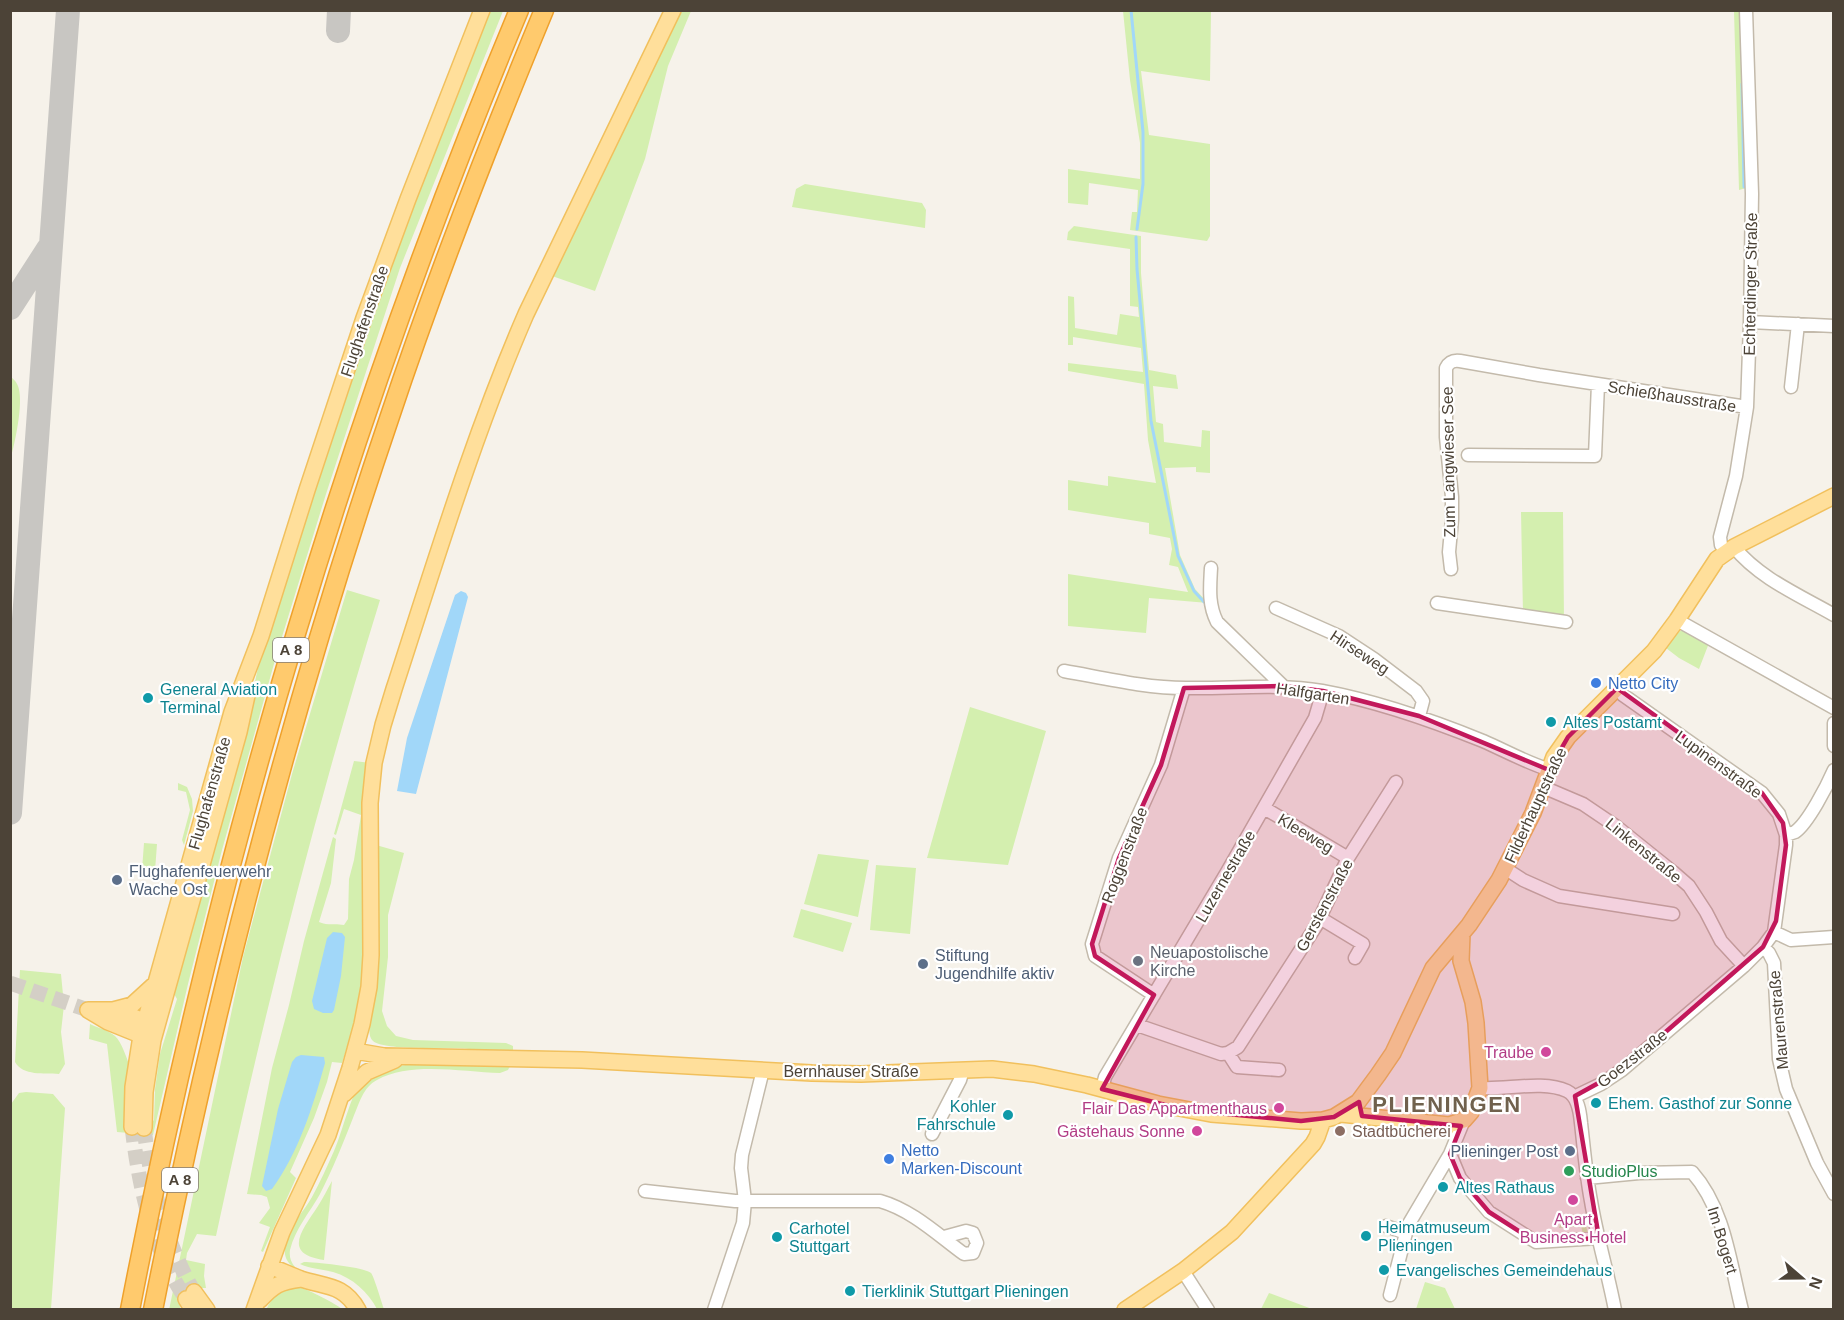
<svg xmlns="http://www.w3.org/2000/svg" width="1844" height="1320" font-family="Helvetica,sans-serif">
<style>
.green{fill:#d4efaf}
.water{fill:#a1d7f9}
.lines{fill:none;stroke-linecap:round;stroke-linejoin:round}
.stream{stroke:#a1d7f9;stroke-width:3}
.taxiway{stroke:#c8c6c2;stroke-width:24}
.major-tunnel{stroke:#d4cfc6;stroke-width:15;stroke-dasharray:15 8;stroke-linecap:butt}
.minor-casing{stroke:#c3baab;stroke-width:15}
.major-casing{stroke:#f1c05d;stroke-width:18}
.highway-casing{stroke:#efa12b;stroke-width:21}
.minor{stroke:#fff;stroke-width:12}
.major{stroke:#ffdf9b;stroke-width:15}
.highway{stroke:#ffca6d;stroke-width:18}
.marked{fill:#c2185b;fill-opacity:0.2;stroke:#c2185b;stroke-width:4.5;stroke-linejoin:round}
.shop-dot{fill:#3f7fe0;stroke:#fff;stroke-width:2}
.culture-dot{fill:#0f9aa8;stroke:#fff;stroke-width:2}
.service-dot{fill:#5c6f8a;stroke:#fff;stroke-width:2}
.worship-dot{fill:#6b7280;stroke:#fff;stroke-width:2}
.hotel-dot{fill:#d1479c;stroke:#fff;stroke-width:2}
.education-dot{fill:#8d6e63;stroke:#fff;stroke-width:2}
.leisure-dot{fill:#2e9e5b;stroke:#fff;stroke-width:2}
.labels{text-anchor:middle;stroke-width:4.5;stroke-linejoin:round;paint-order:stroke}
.shield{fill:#fff;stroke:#827b73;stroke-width:1.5}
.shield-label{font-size:15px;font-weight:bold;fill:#4c4337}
.street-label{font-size:16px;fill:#4c4337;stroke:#fff}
.shop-label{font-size:16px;fill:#366cbe;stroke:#fff;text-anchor:start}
.culture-label{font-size:16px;fill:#0d838f;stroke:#fff;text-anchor:start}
.service-label{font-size:16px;fill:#4e5e75;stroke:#fff;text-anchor:start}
.worship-label{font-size:16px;fill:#5b616d;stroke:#fff;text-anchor:start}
.hotel-label{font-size:16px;fill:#b23c85;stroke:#fff;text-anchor:end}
.education-label{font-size:16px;fill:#785e54;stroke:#fff;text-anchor:start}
.leisure-label{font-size:16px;fill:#27864d;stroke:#fff;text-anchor:start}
.district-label{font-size:22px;font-weight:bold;letter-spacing:1.5px;fill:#70614d;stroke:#fff}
</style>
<rect width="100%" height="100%" fill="#f6f2ea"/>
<!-- green -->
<path class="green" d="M488 11H503L400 268 326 494 277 653 222 850 188 984 153 1135 117 1132 107 1044 89 1039 90 1024C98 1028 108 1030 115 1036 127 1046 142 1109 148 1127L154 1120 155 1089 160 1054 177 999 173 992 241 745 258 668 283 581 400 232Z
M680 11H691L668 66 645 159 595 291 552 276Z
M1123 11H1211L1210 81 1141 71 1149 135 1210 144V236L1207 241 1130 230 1132 212H1137L1138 190 1089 183 1088 205 1068 203V169L1140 179V143L1130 80Z
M1734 11H1743L1746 188 1739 190Z
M805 184 922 203 926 210 925 228 792 207 796 189Z
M1074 226 1141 236V273L1149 370 1176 375 1178 389 1153 386 1156 422 1163 424 1164 442 1201 447 1202 430 1210 431V473L1196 472V467L1165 468 1180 555 1195 589 1208 603 1149 598 1146 633 1068 626V574L1188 592 1178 567 1169 565 1172 549 1170 538 1149 534V523L1068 510V480L1108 486V476L1156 483 1148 440 1144 384 1068 371V363L1143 372 1141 348 1073 337V345H1068V296L1074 297 1075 328 1117 335 1120 314 1139 317 1138 307 1130 306V249L1067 240 1068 232Z
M11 377C13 379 16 381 17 384 25 397 15 443 11 457Z
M1521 512H1563L1564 621 1523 614Z
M347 590 380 600C315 810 262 1021 216 1236L197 1234 187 1253 186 1260 205 1264 204 1276 206 1288H195L181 1300 180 1309 169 1310 243 957 292 774Z
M1680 631H1684L1709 643 1699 669 1679 658 1666 648 1675 636Z
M970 707 1046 731 1008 865 927 858Z
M354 761 371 763 363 976 355 1021 342 1063 332 1062 327 1082 314 1118 290 1172 296 1178 263 1252 261 1251 270 1227 259 1223 270 1208 267 1197 261 1195 247 1194 272 1068 289 1005 304 941 333 837 336 839 331 883 319 922C329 926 334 923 344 925L348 919 349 879 354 860 361 815 344 809 336 835 334 834Z
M178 783 187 787 192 799 193 811 184 845 182 840 190 810 186 792 178 790Z
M144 843 157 844 155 871 142 870Z
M376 845 404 853 388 915V957L382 1011 387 1026 396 1036 413 1040 506 1043 513 1046V1050L510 1053C496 1053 482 1050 469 1049 450 1047 385 1051 373 1041 364 1033 374 1003 376 992 382 943 377 894 376 845Z
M818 854 869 860 858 917 804 904Z
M876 865 916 868 910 934 870 930Z
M801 909 852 923 843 952 793 937Z
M20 970 61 974 64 1005 61 1032 65 1064 59 1074C44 1073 23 1076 15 1062Z
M419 1063 510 1066 508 1070 500 1073C464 1072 410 1061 377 1080 363 1087 359 1104 353 1118 343 1143 333 1169 320 1194 310 1212 295 1229 290 1250 289 1257 291 1262 295 1267L294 1268C284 1260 283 1252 287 1240 291 1224 304 1211 312 1197 320 1182 327 1167 334 1151 343 1131 350 1095 363 1080 373 1069 405 1065 419 1063Z
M26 1092 53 1094 65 1108 51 1309H11V1104L19 1093Z
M332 1181 324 1260C281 1254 303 1229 318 1206 323 1198 327 1190 332 1181Z
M1563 1215 1583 1216 1588 1233 1583 1234 1581 1226 1559 1228Z
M304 1262C315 1262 364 1267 371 1273 374 1276 382 1304 384 1309H377C368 1292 353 1278 333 1272 322 1269 311 1269 300 1264Z
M1425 1282 1445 1288 1455 1309H1416Z
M294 1286C306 1288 333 1302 342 1309L266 1310C272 1296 281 1292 294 1286Z
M1269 1293 1312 1309H1261Z"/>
<!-- water -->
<path class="water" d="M461 591 466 593 468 597 416 794 397 791 407 738 455 595Z
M333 932 342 933 345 937 341 976 334 1010 332 1013H323L314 1009 312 1001 327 938Z
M301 1055 324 1057 325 1063C313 1106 299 1152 272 1189L266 1191 262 1186 278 1109 292 1062 296 1057Z"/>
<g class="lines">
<!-- stream -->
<path class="stream" d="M1131 10 1143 132V184L1137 229
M1742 84 1744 187
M1136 237 1137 269 1151 421 1178 556 1194 591 1204 602"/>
<!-- taxiway -->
<path class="taxiway" d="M338 31 339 10
M10 308 48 249
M10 813 68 10"/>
<!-- major-tunnel -->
<path class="major-tunnel" d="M10 983 88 1010
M132 1127C139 1187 152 1248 186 1299
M144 1128C151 1186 165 1241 194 1292"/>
<!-- minor casing -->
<g class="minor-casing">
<path id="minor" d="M1750 322 1834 326
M1791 387 1798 324
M1468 455 1595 456 1598 384
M1734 547C1759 578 1799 595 1834 615
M1726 552 1721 545 1720 537 1736 476 1747 407 1750 322 1752 194 1746 10
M1211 568C1210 587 1208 604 1217 622L1283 686
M1451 569 1449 552 1452 519V497L1446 437V368C1449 362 1453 360 1460 361L1539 375 1747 407
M1437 603 1566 622
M1276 608 1339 636 1374 659 1416 691 1423 701 1419 716
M1677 620 1834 708
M1064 671C1104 678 1145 688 1186 688 1232 689 1276 683 1322 691 1377 701 1431 720 1483 741 1506 751 1525 762 1550 770
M1834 723V746
M1543 787 1583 804 1617 827 1673 872 1689 886 1706 912 1721 941 1744 966
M1264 808 1348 858
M1786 835C1789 834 1792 833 1795 832 1808 823 1827 786 1834 770
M1506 869 1523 880 1559 896 1673 914
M1320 918 1363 944 1355 958
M1774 932 1791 940 1834 937
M1763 947 1769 953 1774 963 1779 1059 1786 1089 1817 1163 1834 1194
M1154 995 1095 956 1092 944 1119 858 1161 765 1184 688
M1137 1025 1221 1054 1228 1053 1238 1047 1316 926 1348 858 1396 782
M1228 1053 1237 1067 1279 1070
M1480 1088C1506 1090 1543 1080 1567 1091 1578 1096 1580 1112 1581 1123 1584 1149 1586 1175 1591 1201 1597 1238 1608 1273 1615 1310
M1102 1089 1105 1077 1227 872 1315 718 1323 691
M1574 1097 1601 1084 1622 1070 1744 966 1763 947 1774 932 1786 845V835L1779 814 1762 793 1623 695 1617 688
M932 1134 960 1080 963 1070
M1450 1154 1460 1178 1489 1212 1536 1242 1599 1238
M1587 1178 1639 1173 1692 1172C1725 1209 1730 1263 1742 1310
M645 1191 735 1201H880C912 1210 938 1235 964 1254L973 1253 977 1243 973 1233 966 1231 944 1237
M1386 1226 1406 1233 1407 1227 1450 1154 1464 1120
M1183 1271 1208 1310
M1390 1295 1406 1233
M714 1310 743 1223 745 1201 741 1168 742 1155 763 1070"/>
</g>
<!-- major casing -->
<g class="major-casing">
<path id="major" d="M88 1010 108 1022 150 1039
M88 1010H113L154 1024
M113 1010 132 1005 155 984
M355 1051 384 1056 582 1060 812 1073 861 1074 992 1069 1034 1074 1087 1085 1158 1104 1211 1114 1301 1121 1323 1120 1334 1117 1358 1102 1378 1075 1393 1053 1433 968 1469 925 1499 880 1533 813 1554 757 1568 737 1654 651 1677 620 1717 559 1734 547 1834 496
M344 1094 367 1072 395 1060
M1341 1114 1449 1125 1464 1120 1471 1112 1480 1088 1476 1023 1473 1002 1461 961 1462 934
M132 1127 133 1087 141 1036 232 712 261 636 307 490 364 318 408 199 482 10
M144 1128 145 1092 153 1040 239 732 248 691
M269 1266C280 1270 290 1275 301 1279 325 1287 344 1284 358 1310
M194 1292 207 1310
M186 1299 193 1310
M260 1300C274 1285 279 1282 301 1279
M254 1310 282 1232 328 1135 350 1068 362 1024 369 987 371 955 370 803 374 763 383 725 394 689C435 563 473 436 526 314L673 10
M1125 1310 1183 1271 1232 1232 1313 1144 1317 1137 1323 1120"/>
</g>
<!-- highway casing -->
<g class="highway-casing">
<path id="highway" d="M130 1310C216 865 344 428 519 10
M153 1310C213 1008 290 710 389 419 435 281 488 145 544 10"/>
</g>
<!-- minor -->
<use href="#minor" class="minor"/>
<!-- major -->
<use href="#major" class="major"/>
<!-- highway -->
<use href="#highway" class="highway"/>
</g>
<!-- marked area -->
<path class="marked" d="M1283 686 1323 691 1419 716 1549 770 1568 737 1617 688 1762 793 1783 823 1786 845 1776 921 1763 947 1622 1070 1575 1096 1599 1238 1536 1242 1489 1212 1460 1178 1450 1154 1461 1126 1362 1116 1359 1102 1334 1117 1301 1121 1185 1110 1102 1089 1154 995 1095 956 1092 944 1119 858 1161 765 1184 688Z"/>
<!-- markers -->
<g class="shop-dot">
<circle cx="1596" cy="683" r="6"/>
<circle cx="889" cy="1159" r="6"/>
</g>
<g class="culture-dot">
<circle cx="148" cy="698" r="6"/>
<circle cx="1551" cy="722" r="6"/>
<circle cx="1596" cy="1103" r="6"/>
<circle cx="1008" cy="1115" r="6"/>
<circle cx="1443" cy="1187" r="6"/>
<circle cx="1366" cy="1236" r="6"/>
<circle cx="777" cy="1237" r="6"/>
<circle cx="1384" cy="1270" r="6"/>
<circle cx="850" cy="1291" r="6"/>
</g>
<g class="service-dot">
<circle cx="117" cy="880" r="6"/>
<circle cx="923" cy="964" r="6"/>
<circle cx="1570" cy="1151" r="6"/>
</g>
<circle class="worship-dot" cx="1138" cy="961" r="6"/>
<g class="hotel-dot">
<circle cx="1546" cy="1052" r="6"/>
<circle cx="1279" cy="1108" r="6"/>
<circle cx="1197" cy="1131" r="6"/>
<circle cx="1573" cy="1200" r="6"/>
</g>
<circle class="education-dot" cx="1340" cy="1131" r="6"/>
<circle class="leisure-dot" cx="1569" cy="1171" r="6"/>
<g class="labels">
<!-- shield labels -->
<g class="shield">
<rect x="273" y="638" width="36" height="24" rx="4.5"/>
<rect x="162" y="1168" width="36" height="24" rx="4.5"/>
</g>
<g class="shield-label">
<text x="291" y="655">A 8</text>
<text x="180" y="1185">A 8</text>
</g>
<!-- street labels -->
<g class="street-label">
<text transform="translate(1750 284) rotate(-89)" y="6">Echterdinger Straße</text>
<text transform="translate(364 321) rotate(-71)" y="6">Flughafenstraße</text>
<text transform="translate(1672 396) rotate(9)" y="6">Schießhausstraße</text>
<text transform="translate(1448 462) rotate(-91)" y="6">Zum Langwieser See</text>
<text transform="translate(1360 652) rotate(33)" y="6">Hirseweg</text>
<text transform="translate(1313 693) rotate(9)" y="6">Halfgarten</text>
<text transform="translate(1719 764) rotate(36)" y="6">Lupinenstraße</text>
<text transform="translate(209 793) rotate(-74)" y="6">Flughafenstraße</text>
<text transform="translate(1535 805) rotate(-65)" y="6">Filderhauptstraße</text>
<text transform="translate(1306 833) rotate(31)" y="6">Kleeweg</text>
<text transform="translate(1644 850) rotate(39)" y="6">Linkenstraße</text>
<text transform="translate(1124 855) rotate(-69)" y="6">Roggenstraße</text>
<text transform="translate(1225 876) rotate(-60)" y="6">Luzernestraße</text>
<text transform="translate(1324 905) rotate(-62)" y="6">Gerstenstraße</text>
<text transform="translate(1778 1020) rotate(-95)" y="6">Maurenstraße</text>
<text transform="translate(1632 1058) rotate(-38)" y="6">Goezstraße</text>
<text x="851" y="1077">Bernhauser Straße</text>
<text transform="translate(1723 1240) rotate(73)" y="6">Im Bogert</text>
</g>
<!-- shop labels -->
<g class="shop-label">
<text x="1608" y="689">Netto City</text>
<text x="901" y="1156">Netto<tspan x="901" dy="18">Marken-Discount</tspan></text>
</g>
<!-- culture labels -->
<g class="culture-label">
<text x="160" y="695">General Aviation<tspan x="160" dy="18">Terminal</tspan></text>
<text x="1563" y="728">Altes Postamt</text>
<text x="1608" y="1109">Ehem. Gasthof zur Sonne</text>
<text x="996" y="1112" text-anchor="end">Kohler<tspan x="996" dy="18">Fahrschule</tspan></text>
<text x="1455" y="1193">Altes Rathaus</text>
<text x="1378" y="1233">Heimatmuseum<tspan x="1378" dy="18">Plieningen</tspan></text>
<text x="789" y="1234">Carhotel<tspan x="789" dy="18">Stuttgart</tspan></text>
<text x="1396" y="1276">Evangelisches Gemeindehaus</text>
<text x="862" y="1297">Tierklinik Stuttgart Plieningen</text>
</g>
<!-- service labels -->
<g class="service-label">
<text x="129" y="877">Flughafenfeuerwehr<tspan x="129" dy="18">Wache Ost</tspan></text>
<text x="935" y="961">Stiftung<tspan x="935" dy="18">Jugendhilfe aktiv</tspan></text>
<text x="1558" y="1157" text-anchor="end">Plieninger Post</text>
</g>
<!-- worship labels -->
<g class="worship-label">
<text x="1150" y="958">Neuapostolische<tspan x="1150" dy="18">Kirche</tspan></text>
</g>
<!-- hotel labels -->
<g class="hotel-label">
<text x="1534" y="1058">Traube</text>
<text x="1267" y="1114">Flair Das Appartmenthaus</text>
<text x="1185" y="1137">Gästehaus Sonne</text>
<text x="1573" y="1225" text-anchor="middle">Apart<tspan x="1573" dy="18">Business Hotel</tspan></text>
</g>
<!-- education labels -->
<g class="education-label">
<text x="1352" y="1137">Stadtbücherei</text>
</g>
<!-- leisure labels -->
<g class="leisure-label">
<text x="1581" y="1177">StudioPlus</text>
</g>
<!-- district labels -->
<g class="district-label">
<text x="1447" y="1112">PLIENINGEN</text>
</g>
</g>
<!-- border -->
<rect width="1844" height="1320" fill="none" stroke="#4c4337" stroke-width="24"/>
<!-- north arrow -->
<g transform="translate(1802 1278) rotate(110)" stroke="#ffffff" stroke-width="4.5" paint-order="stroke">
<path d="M0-4.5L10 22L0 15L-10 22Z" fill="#4c4337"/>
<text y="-9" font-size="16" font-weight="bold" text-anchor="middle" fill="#4c4337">N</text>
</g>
</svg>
